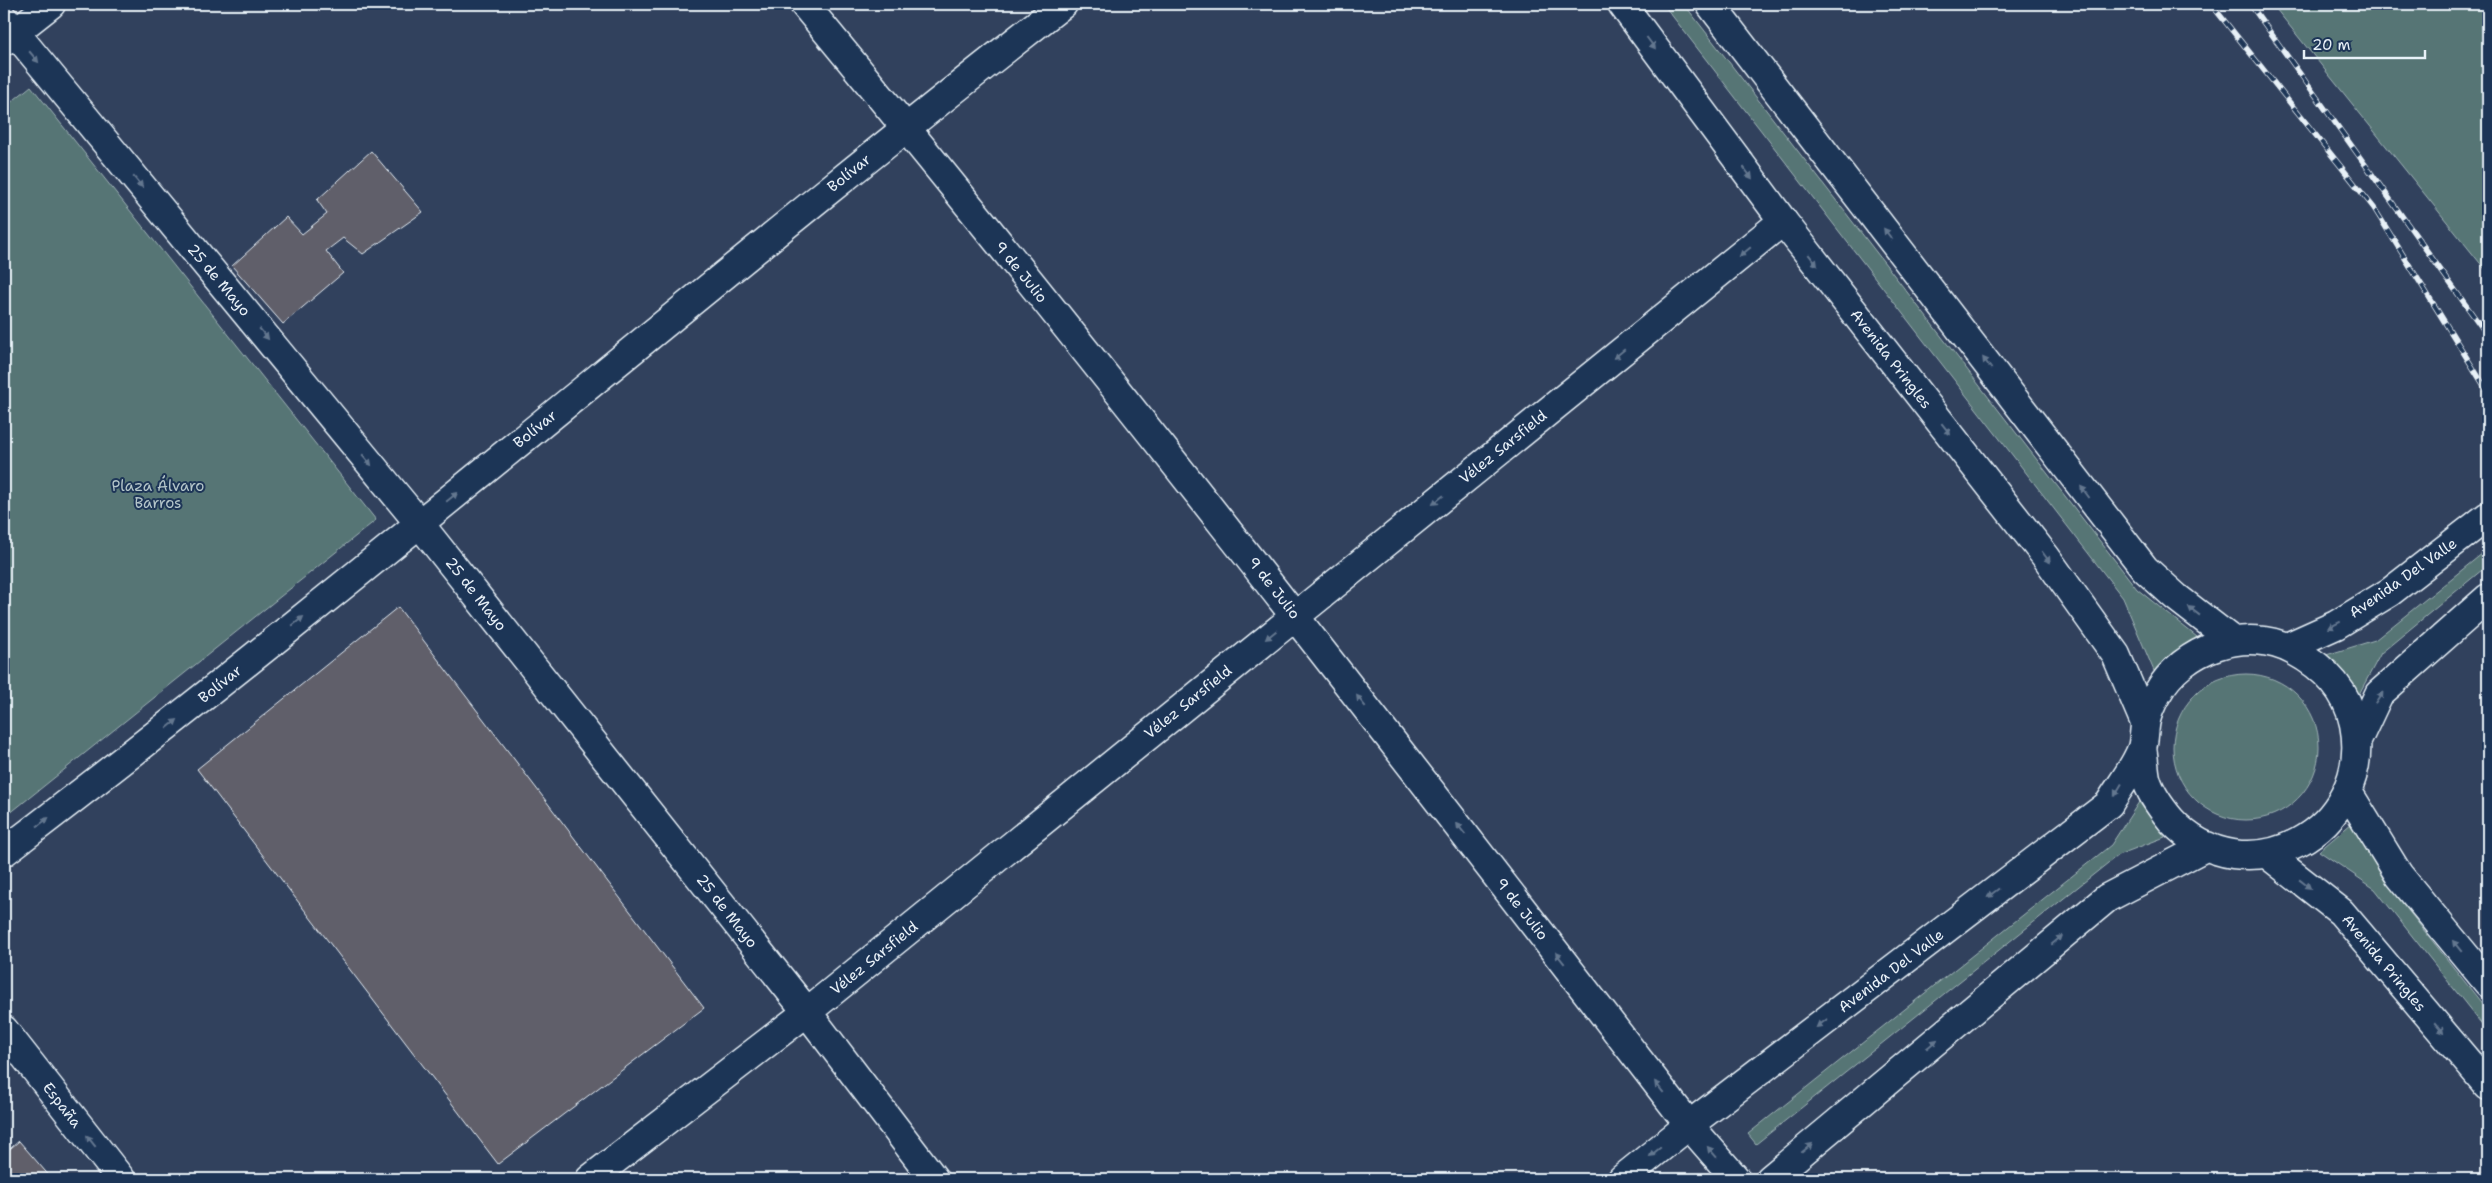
<svg xmlns="http://www.w3.org/2000/svg" width="2492" height="1183" font-family="'Shantell Sans',sans-serif">
<style>
.green{fill:#567574;stroke:#9fb3b6}
.building{fill:#605e6a;stroke:#e8f1f8}
.lines{fill:none;stroke-linecap:round;stroke-linejoin:round}
.street-casing{stroke:#e8f1f8;stroke-width:31}
.secondary-casing{stroke:#e8f1f8;stroke-width:31}
.street{stroke:#1d3557;stroke-width:28}
.secondary{stroke:#1d3557;stroke-width:28}
.rail-casing{stroke:#e8f1f8;stroke-width:5.5}
.rail{stroke:#1d3557;stroke-width:4;stroke-dasharray:11;stroke-linecap:butt}
.oneway{fill:#64778f}
.labels{text-anchor:middle;stroke-width:4;stroke-linejoin:round;paint-order:stroke}
.street-label{font-size:15px;fill:#e8f1f8;stroke:#1d3557}
.park-label{font-size:15px;fill:#b5c6ca;stroke:#1d3557}
</style>
<rect width="100%" height="100%" fill="#31415d"/>
<filter id="ink" filterUnits="userSpaceOnUse"><feTurbulence type="fractalNoise" baseFrequency=".02" numOctaves="2"/><feDisplacementMap in="SourceGraphic" scale="10" xChannelSelector="R" yChannelSelector="G"/><feConvolveMatrix kernelMatrix="1 2 1 2 8 2 1 2 1" color-interpolation-filters="sRGB"/></filter>
<g filter="url(#ink)">
<!-- green -->
<path class="green" d="M1663 4H1684L2137 589 2197 637 2154 671 2123 598Z
M2272 4H2488V273Z
M31 86 376 520 4 818V108Z
M2488 549V565L2381 653 2358 696 2341 668 2323 656 2375 640Z
M2173 747a73 73 0 1 1 146 0a73 73 0 1 1-146 0Z
M2139 802 2165 837 2118 855 1756 1144 1748 1134 2111 845Z
M2352 823 2384 880 2488 1011V1032L2375 889 2319 851Z"/>
<!-- building -->
<path class="building" d="M371 151 423 212 363 254 343 238 326 251 343 273 283 324 232 266 286 217 302 234 327 214 317 200Z
M398 607 704 1008 498 1164 197 769Z
M19 1141 52 1179H4V1154Z"/>
<g class="lines">
<!-- street casing -->
<g class="street-casing">
<path id="street" d="M804 4C1108 371 1398 748 1689 1125L1736 1179
M4 19 419 523 807 1012 934 1179
M4 41 51 4
M4 852C364 578 707 282 1063 4
M4 1030 121 1179
M590 1179 807 1012 1783 221"/>
</g>
<!-- secondary casing -->
<g class="secondary-casing">
<path id="secondary" d="M1622 4 1783 221 2046 557 2116 655 2145 723
M1710 4 2145 569 2176 597 2233 641
M2287 647 2336 625 2390 592 2488 516
M2357 741 2379 694 2488 598
M2348 792 2399 875 2488 983
M2267 854 2341 912 2488 1086
M1622 1179 1689 1125 2109 804C2119 787 2136 766 2142 748 2144 741 2144 733 2145 726 2146 716 2152 702 2157 694 2182 648 2247 625 2294 651 2324 667 2347 690 2354 724 2375 830 2245 901 2171 820 2161 808 2150 793 2146 778 2144 768 2144 758 2142 748
M1770 1179 2107 898 2207 846"/>
</g>
<!-- street -->
<use href="#street" class="street"/>
<!-- secondary -->
<use href="#secondary" class="secondary"/>
<!-- rail casing -->
<g class="rail-casing">
<path id="rail" d="M2211 4 2374 208 2488 392
M2250 4 2488 336"/>
</g>
<!-- rail -->
<use href="#rail" class="rail"/>
</g>
<!-- one-way arrows -->
<defs><path id="oneway-solid" d="M-6-.8H1V-3.2L6.5 0L1 3.2V.8H-6Z" transform="scale(1.25)"/></defs>
<g class="oneway">
<use href="#oneway-solid" transform="translate(1651 43) rotate(53)"/>
<use href="#oneway-solid" transform="translate(34 57) rotate(50)"/>
<use href="#oneway-solid" transform="translate(1748 173) rotate(53)"/>
<use href="#oneway-solid" transform="translate(138 182) rotate(50)"/>
<use href="#oneway-solid" transform="translate(1888 234) rotate(-127)"/>
<use href="#oneway-solid" transform="translate(1745 252) rotate(141)"/>
<use href="#oneway-solid" transform="translate(1813 260) rotate(52)"/>
<use href="#oneway-solid" transform="translate(264 334) rotate(50)"/>
<use href="#oneway-solid" transform="translate(1619 354) rotate(141)"/>
<use href="#oneway-solid" transform="translate(1987 363) rotate(-127)"/>
<use href="#oneway-solid" transform="translate(1946 429) rotate(52)"/>
<use href="#oneway-solid" transform="translate(367 460) rotate(50)"/>
<use href="#oneway-solid" transform="translate(2085 492) rotate(-127)"/>
<use href="#oneway-solid" transform="translate(452 497) rotate(-39)"/>
<use href="#oneway-solid" transform="translate(1438 500) rotate(141)"/>
<use href="#oneway-solid" transform="translate(2046 557) rotate(53)"/>
<use href="#oneway-solid" transform="translate(2194 611) rotate(-142)"/>
<use href="#oneway-solid" transform="translate(298 621) rotate(-39)"/>
<use href="#oneway-solid" transform="translate(2334 625) rotate(153)"/>
<use href="#oneway-solid" transform="translate(1271 635) rotate(141)"/>
<use href="#oneway-solid" transform="translate(2379 698) rotate(-57)"/>
<use href="#oneway-solid" transform="translate(1361 701) rotate(-128)"/>
<use href="#oneway-solid" transform="translate(172 724) rotate(-39)"/>
<use href="#oneway-solid" transform="translate(2118 790) rotate(121)"/>
<use href="#oneway-solid" transform="translate(43 822) rotate(-37)"/>
<use href="#oneway-solid" transform="translate(1461 829) rotate(-128)"/>
<use href="#oneway-solid" transform="translate(2305 884) rotate(38)"/>
<use href="#oneway-solid" transform="translate(1993 893) rotate(143)"/>
<use href="#oneway-solid" transform="translate(2057 940) rotate(-40)"/>
<use href="#oneway-solid" transform="translate(2457 946) rotate(-129)"/>
<use href="#oneway-solid" transform="translate(1560 958) rotate(-128)"/>
<use href="#oneway-solid" transform="translate(1822 1023) rotate(143)"/>
<use href="#oneway-solid" transform="translate(2439 1028) rotate(50)"/>
<use href="#oneway-solid" transform="translate(1932 1044) rotate(-40)"/>
<use href="#oneway-solid" transform="translate(1659 1087) rotate(-128)"/>
<use href="#oneway-solid" transform="translate(91 1141) rotate(-128)"/>
<use href="#oneway-solid" transform="translate(1807 1148) rotate(-40)"/>
<use href="#oneway-solid" transform="translate(1655 1152) rotate(141)"/>
<use href="#oneway-solid" transform="translate(1712 1152) rotate(-131)"/>
</g>
</g>
<g class="labels">
<!-- street labels -->
<g class="street-label">
<text transform="translate(849 173) rotate(-39)" y="5">Bolívar</text>
<text transform="translate(1021 272) rotate(51)" y="5">9 de Julio</text>
<text transform="translate(219 280) rotate(50)" y="5">25 de Mayo</text>
<text transform="translate(1891 359) rotate(52)" y="5">Avenida Pringles</text>
<text transform="translate(535 429) rotate(-39)" y="5">Bolívar</text>
<text transform="translate(1503 447) rotate(-39)" y="5">Vélez Sarsfield</text>
<text transform="translate(2403 578) rotate(-35)" y="5">Avenida Del Valle</text>
<text transform="translate(1274 588) rotate(52)" y="5">9 de Julio</text>
<text transform="translate(476 594) rotate(52)" y="5">25 de Mayo</text>
<text transform="translate(220 684) rotate(-39)" y="5">Bolívar</text>
<text transform="translate(1188 702) rotate(-39)" y="5">Vélez Sarsfield</text>
<text transform="translate(1522 909) rotate(52)" y="5">9 de Julio</text>
<text transform="translate(727 911) rotate(52)" y="5">25 de Mayo</text>
<text transform="translate(874 958) rotate(-39)" y="5">Vélez Sarsfield</text>
<text transform="translate(2384 963) rotate(50)" y="5">Avenida Pringles</text>
<text transform="translate(1891 971) rotate(-37)" y="5">Avenida Del Valle</text>
<text transform="translate(62 1105) rotate(52)" y="5">España</text>
</g>
<!-- park labels -->
<g class="park-label">
<text x="158" y="491">Plaza Álvaro<tspan x="158" dy="17">Barros</tspan></text>
</g>
</g>
<!-- margin -->
<rect width="2492" height="1183" fill="none" stroke="#1d3557" stroke-width="20"/>
<rect x="10" y="10" width="2472" height="1163" fill="none" stroke="#e8f1f8" stroke-width="2" filter="url(#ink)"/>
<!-- scale -->
<path d="M2304 50v8h121v-8" fill="none" stroke="#e8f1f8" stroke-width="2.5"/>
<text x="2312" y="50" font-size="15" fill="#e8f1f8" stroke="#1d3557" stroke-width="4" paint-order="stroke">20 m</text>
</svg>
